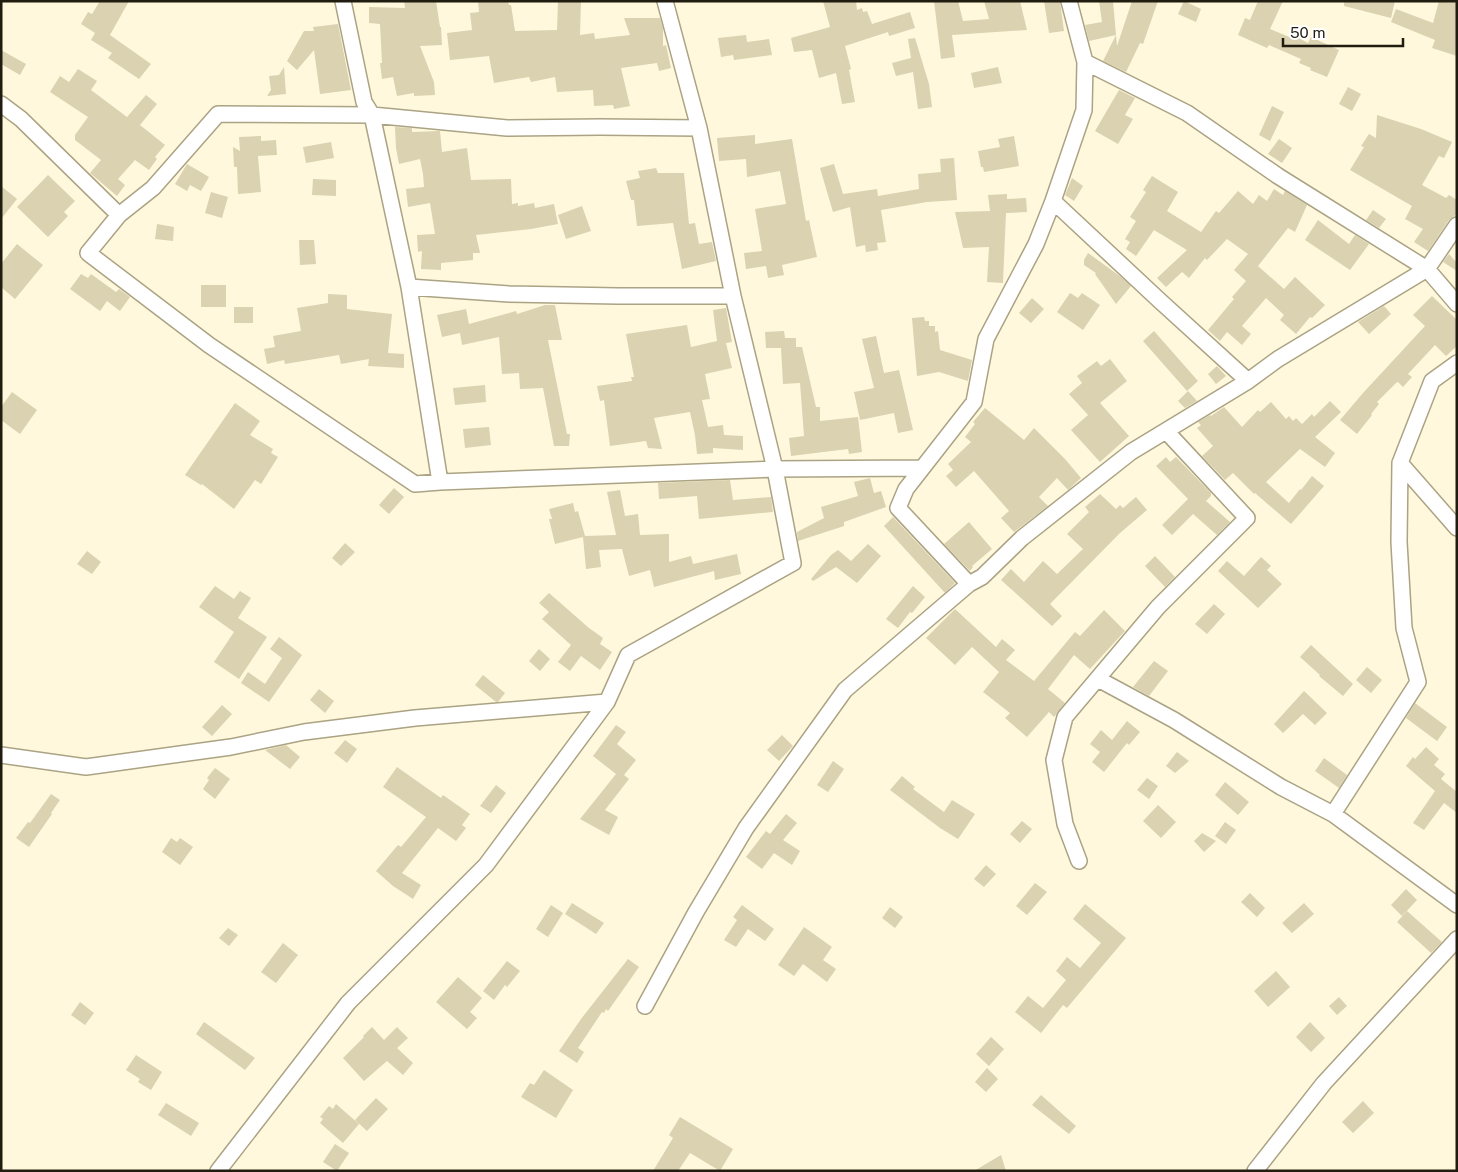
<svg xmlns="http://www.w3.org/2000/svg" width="1458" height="1172" font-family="'Public Sans',sans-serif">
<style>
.building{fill:#dad2b0}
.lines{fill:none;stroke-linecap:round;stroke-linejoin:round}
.minor-casing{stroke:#aba383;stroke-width:18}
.minor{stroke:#fff;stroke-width:15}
</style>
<rect width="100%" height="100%" fill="#fff8dd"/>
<!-- building -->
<path class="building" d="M100 1H129L110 35 151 64 139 79 108 58 112 53 91 40 95 33 81 24 88 12 92 14Z
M404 1H436L440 27H441L442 45 420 46 434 82 435 95 414 96V93L397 96 393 77 382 79 380 63H382L380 24 369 23V7L405 8Z
M478 1H508L509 5H511L515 31 557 30 558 1H581L580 35 594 33 595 39 630 35 624 18H660L663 28V46L666 45 671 68 659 71 657 63 621 68 630 106 614 109 613 105 594 106 593 90 557 92 555 77 531 82 529 77 494 83 489 56 450 60 447 33 472 30 470 13 479 12Z
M823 1H856L857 10 862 8 863 12 867 11 872 24 910 12 915 28 889 36 888 32 845 46 851 69 849 70 855 102 842 104 836 73 819 78 812 50 794 52 791 38 830 27Z
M934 1H958L963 21 989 19 984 1H1020L1027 30 952 35 955 57 941 59Z
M1044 1H1060L1064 31 1049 33Z
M1099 1H1113L1117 46 1132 1H1158L1143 44 1140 43 1126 72 1103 61 1116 35 1089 41 1085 25 1102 22Z
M1184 1 1201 9 1196 22 1178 14Z
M1258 1H1283L1270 29 1294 39 1295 36 1308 43 1311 37 1339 50 1327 77 1310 70 1311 68 1299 63 1301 59 1269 45 1267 48 1238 35 1245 18 1250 20Z
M1344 1H1395L1391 18 1344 6Z
M1439 1H1457V56L1432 48 1435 40 1391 22 1396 9 1433 23Z
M338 24 351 90 320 94 314 50 297 70 287 61 304 31H314L313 27Z
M746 35 747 42 769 39 772 55 734 60 733 55 721 57 718 38Z
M915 38 929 84 932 107 918 109 913 72 896 76 892 63 911 58 908 39Z
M1 50 26 64 20 75 1 64Z
M284 67 286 94 267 96 271 90 269 76 279 75Z
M998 67 1002 83 974 88 971 73Z
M78 69 97 81 91 90 127 117 146 95 157 104 140 125 165 145 155 157 157 159 149 170 135 160 118 179 125 185 117 196 90 173 101 160 75 140V135L88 117 50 92 60 76 69 82Z
M1348 87 1361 94 1352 111 1339 104Z
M1119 90 1135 98 1125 115 1133 119 1118 144 1095 131Z
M1272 106 1284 112 1270 141 1259 135Z
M1377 115 1421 129 1452 142 1444 158 1439 156 1422 185 1446 198 1449 195 1457 200V214L1449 220 1428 251 1414 242 1423 229 1405 219 1412 206 1350 170 1364 147 1361 146 1369 134 1376 138Z
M395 127 412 128V132L440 131 442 152 467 148 471 180 511 179 512 204 518 203V206L534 203 535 208 554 204 558 224 531 229 476 235 480 253H473V260L441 263V270L421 269 422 251 418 252 417 235 435 234 430 203 408 207 406 189 424 187 423 174 420 159 399 164 396 148Z
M755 135V144L792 139 806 221 809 220 817 257 782 265 784 275 768 278 766 266 746 269 744 253 762 251 755 209 786 204 780 171 747 177 746 159 719 161 717 138Z
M261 136V141L276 140 277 155 258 156 261 192 238 194 237 167H234L233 147 240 151 239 137Z
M1014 136 1019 166 984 172 983 167H981L978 151 1000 147 998 139Z
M1279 139 1292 148 1282 163 1268 154Z
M331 142 334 158 306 163 303 147Z
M954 158 957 200 927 202 881 210 886 242 877 243 878 250 866 252 865 245 856 247 850 207 833 212 820 168 834 164 843 194 877 189 878 196 919 189 918 174 941 172 940 159Z
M187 164 209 177 201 191 190 185 187 191 175 184Z
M656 168 658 173H684L689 224 695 223 699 244 712 242 716 261 682 269 673 223 637 226 634 200H631L626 181 640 178 638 171Z
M48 175 75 201 64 212 68 216 48 237 17 207Z
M1152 176 1178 192 1167 211 1201 232 1216 211 1219 213 1238 191 1253 204 1259 195 1267 201 1274 189 1283 195 1285 191 1307 205 1295 232 1288 228 1258 266 1284 289 1295 277 1325 305 1312 318 1310 317 1296 334 1280 320 1284 315 1266 298 1242 326 1251 334 1242 345 1227 332 1220 341 1208 330 1234 299 1232 297 1246 281 1234 270 1248 254 1227 239 1207 260 1205 258 1189 278 1182 272 1166 287 1157 278 1187 250 1154 230 1136 256 1126 249 1130 242 1125 239 1136 221 1130 217 1146 192 1143 190Z
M1072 178 1083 186 1074 201 1065 195Z
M313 179 336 180V196L312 195Z
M1 186 17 199 1 219Z
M211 192 228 197 222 218 205 213Z
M1007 194V199L1026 198 1027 212 1006 213 1003 283 987 282 989 247 963 248 955 212 990 211 988 195Z
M582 206 591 231 566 239 558 215Z
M1373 210 1386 219 1379 228 1366 220Z
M1318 220 1349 244 1355 235 1369 244 1350 270 1305 240Z
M157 224 174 227 173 241 155 239Z
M299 240H314L316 264 300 265Z
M17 244 43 265 15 299 1 287V264Z
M1088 253 1121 277 1131 286 1116 304 1095 274 1096 273 1084 265V260Z
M1449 254 1457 263V271L1443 262Z
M81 274 88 278 91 274 116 292 119 289 130 297 120 311 107 301 100 311 70 289Z
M201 285H226V307H201Z
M1070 293 1078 298 1082 293 1100 305 1083 330 1057 312Z
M328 294 347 295V309L392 314 388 353 404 354V368L368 366 369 359 341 364 339 355 285 364 284 360 267 364 264 349 275 347 273 336 301 331 297 308 328 303Z
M1432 296 1457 320V346L1446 356 1435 345 1408 374 1412 377 1403 387 1398 382 1396 383 1377 402 1379 404 1371 414 1372 415 1357 434 1340 420 1363 393 1425 326 1413 315Z
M1032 298 1044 309 1031 323 1019 313Z
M545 305H555L562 340H548L567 434H570L569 446H554L543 388 520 389 519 373 502 374 499 337 462 345 460 333 442 337 437 315 466 309 469 324 516 311 517 314Z
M1384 306 1391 314 1369 334 1358 322Z
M234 307H253V323H234Z
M726 308 732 342 726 343 732 368 705 374 710 399 702 400 708 427 723 425 724 435 743 436V450L713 448V453L697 454 695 435 690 412 654 418 662 449 648 448 646 441 610 446 604 400 600 401 597 386 632 381 631 377H634L626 334 687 325 691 347 717 341 713 310Z
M924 317 925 321H929V326H935V332L938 331 940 350 972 360 968 381 939 372 917 376 912 318Z
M784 331 785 338H796V347H802L816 407H820V421L858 417 862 452 849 454 848 449 791 456 789 438 804 436 800 383 783 384 781 348H766L765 332Z
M1154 331 1198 381 1187 391 1143 341Z
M876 336 884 373 899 370 913 430 898 433 894 413 860 420 854 392 874 388 862 339Z
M1110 359 1127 381 1100 403 1129 436 1100 462 1071 430 1088 415 1069 394 1082 383 1077 376 1097 361 1101 366Z
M1217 366 1226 376 1216 384 1208 374Z
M485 385 486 402 455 405 453 388Z
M1188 391 1197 401 1185 408 1178 401Z
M12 392 37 410 20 434 1 420V407Z
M1330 401 1341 412 1315 437 1335 453 1325 467 1300 449 1266 482 1289 503 1300 489 1301 490 1312 476 1324 486 1291 524 1255 493 1254 494 1233 473 1225 480 1202 456 1213 446 1197 428 1201 425 1198 422 1210 415 1211 416 1224 407 1242 427 1258 410 1260 412 1271 402 1286 419 1289 416 1293 421 1296 418 1302 424 1312 414 1314 417Z
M235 403 260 421 250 435 273 449 271 453 278 457 261 484 255 480 234 509 202 484 201 485 185 475Z
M985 408 1024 440 1034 428 1065 459 1081 478 1068 490 1057 478 1039 497 1048 506 1014 532 1001 518 1009 511 974 471 956 487 946 476 953 470 948 464 971 442 965 437 975 424 973 422Z
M489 427 491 445 465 448 463 429Z
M1166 457 1170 462 1176 457 1211 493V496L1206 501 1230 522 1217 535 1193 514 1172 535 1162 525 1188 499 1156 466Z
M870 478 874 493 881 491 886 507 844 522V526L838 528 798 541 797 532 824 518 821 507 858 496 854 482Z
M730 480 733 500 771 497 773 512 699 519 697 496 659 499 658 483Z
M394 488 404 497 389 514 379 505Z
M620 490 625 516 638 514 640 535 669 534V562L691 556 693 564 737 554 741 574 715 580 714 571 654 587 650 570 629 576 622 549 599 550 601 567 586 569 583 537 555 544 549 519H552L549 509 573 503 575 512 578 511 585 536 616 535 607 492Z
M1100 494 1116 509 1120 505 1123 508 1136 497 1147 510 1120 533 1050 604 1062 616 1052 626 1001 580 1011 569 1024 582 1043 561 1057 574 1083 549 1067 534 1089 512 1085 507Z
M893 517 955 583 945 593 884 526Z
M969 522 992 549 972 566 973 567 970 571 944 544Z
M345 543 355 552 341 566 332 558Z
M868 544 881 556 857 583 836 567 813 581 811 579 831 555 838 550 851 561Z
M87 551 101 562 92 574 77 564Z
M1155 556 1175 577 1165 587 1145 566Z
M1261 557 1271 566 1267 570 1282 584 1258 608 1218 571 1227 561 1244 576Z
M215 586 234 599 240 591 251 598 238 618 267 637 239 679 214 662 234 632 199 607Z
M913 586 925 597 912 613 910 612 898 628 886 619Z
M549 593 589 628 603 638 600 644 612 652 600 670 581 656 570 671 558 662 571 645 542 619 549 612 539 603Z
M1214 604 1225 614 1207 634 1195 624Z
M955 609 996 647 1002 639 1015 650 1006 660 1034 681 1075 632 1080 636 1104 610 1125 631 1090 669 1074 655 1048 689 1065 703 1054 717 1049 712 1027 737 1005 718 1010 713 983 692 999 672 972 647 955 665 926 638Z
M279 637 302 655 269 702 241 683 248 672 265 684 282 658 270 649Z
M1311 645 1353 684 1343 696 1319 676 1320 675 1300 657Z
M539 649 550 659 540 671 529 661Z
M1154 661 1168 671 1149 696 1133 687Z
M1367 667 1382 680 1371 693 1356 680Z
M483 675 505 693 498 702H496L475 685Z
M319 689 334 701 325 713 310 700Z
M1304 691 1327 713 1315 725 1303 714 1283 733 1274 724Z
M1415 703 1447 727 1437 741 1406 718Z
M222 705 232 714 212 736 202 727Z
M1127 721 1140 732 1129 745 1127 743 1104 772 1092 762 1100 752 1090 744 1101 730 1112 740Z
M616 725 626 732 617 744 636 760 624 775 629 779 605 810 618 817 609 835 580 819 616 774 593 756Z
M782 735 793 746 779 761 767 750Z
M345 740 357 749 347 763 334 753Z
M286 745 300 757 290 769 265 750Z
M1426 747 1439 759 1434 765 1445 774 1441 779 1457 792V813L1444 803 1424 830 1413 823 1435 791 1406 766 1413 757 1415 759Z
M1177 752 1189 761 1175 773 1166 766Z
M1324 758 1347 775 1339 788 1315 771Z
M833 761 844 769 828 792 817 785Z
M397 767 441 798 443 795 470 814 462 825 466 828 456 841 438 828 402 873 421 885 413 899 393 886 376 871 398 845 401 847 426 817 383 787Z
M215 768 230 779 215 799 203 789 209 780 207 778Z
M902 776 915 787 913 789 944 812 952 800 975 814 958 839 940 828 890 790Z
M1147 778 1158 786 1149 799 1137 790Z
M1225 782 1249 802 1238 815 1215 795Z
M496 785 506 793 491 813 480 806Z
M51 794 60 800 51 813 52 814 29 847 16 838 28 822 30 823Z
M1158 805 1176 822 1161 838 1143 821Z
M786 814 797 823 783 840 800 851 792 865 774 853 762 869 746 857 766 831 770 834Z
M1022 821 1032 829 1020 843 1010 834Z
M1225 822 1236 830 1226 844 1215 836Z
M1202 833 1216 841 1204 852 1194 841Z
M171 838 177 842 180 838 193 847 180 865 162 852Z
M986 865 996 874 984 887 974 879Z
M1035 883 1047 892 1027 915 1016 906Z
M1406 889 1417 900 1402 916 1391 905Z
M1250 893 1265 908 1257 917 1241 902Z
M572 903 604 923 596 934 565 914Z
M1304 903 1314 914 1292 933 1282 923Z
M1085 904 1126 938 1067 1008 1063 1005 1041 1033 1015 1012 1028 996 1043 1008 1066 980 1056 971 1067 957 1080 968 1101 943 1073 919Z
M551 905 563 913 548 937 536 929Z
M742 905 774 929 765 941 748 929 736 947 724 940 737 920 733 917Z
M890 907 903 917 895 928 882 918Z
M1407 911 1442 942 1431 953 1397 922Z
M804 927 832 947 823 960 836 969 827 982 803 964 794 976 778 965Z
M228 928 238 935 229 946 219 938Z
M283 943 298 955 276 983 261 972Z
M628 959 639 967 608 1011 606 1009 604 1013 602 1012 578 1048 584 1052 577 1063 559 1051 581 1019Z
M507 961 520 971 507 987 505 985 494 1000 483 991Z
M1276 971 1290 987 1268 1007 1254 991Z
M458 977 482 998 470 1012 477 1018 467 1029 436 1002Z
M1339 997 1347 1006 1337 1015 1329 1006Z
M80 1002 94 1013 85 1025 71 1015Z
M204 1022 255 1058 245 1070 196 1034Z
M1310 1022 1325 1038 1311 1052 1296 1037Z
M372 1027 384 1040 397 1027 408 1038 397 1048 413 1063 403 1075 387 1061 364 1081 343 1058 364 1037 363 1036Z
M991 1037 1004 1049 989 1066 976 1054Z
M136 1055 162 1072 151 1090 138 1082 140 1079 126 1070Z
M987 1068 998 1079 986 1092 975 1082Z
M544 1070 573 1090 556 1118 521 1097 530 1083 534 1085Z
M1041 1095 1076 1126 1069 1134 1032 1105Z
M376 1098 388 1109 367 1131 355 1120Z
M1363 1101 1374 1113 1353 1133 1342 1122Z
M166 1103 199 1123 191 1136 158 1115Z
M336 1104 359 1124 343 1143 320 1123 323 1119 320 1117 329 1106 333 1109Z
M680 1117 733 1149 720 1171 690 1153 678 1171H653L673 1138 669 1135Z
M335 1144 349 1153 337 1171 323 1162Z
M1001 1155 1006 1171H974Z"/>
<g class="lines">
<!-- minor casing -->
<g class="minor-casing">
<path id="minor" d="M343 1 364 102 372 115 409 287 440 482 775 469 922 468
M1069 1 1085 62 1084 110 1053 201 1159 300 1248 381
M1085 62 1187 113 1278 176 1427 269 1457 304
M1 104 21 119 119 215 153 188 218 114 372 115 507 128 600 127 699 128
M119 215 88 253 209 345 415 484 440 482
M409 287 509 294 618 296H733
M1400 463 1457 528
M969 584 898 508 906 489 974 402 986 339 1036 244 1053 201
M1098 679 1174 720 1281 787 1333 814 1457 905
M1 755 86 767 231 747 304 732 415 718 607 702
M1333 814 1418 682 1404 628 1399 542 1400 463 1432 381 1457 363
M1079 861 1065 824 1054 760 1065 717 1158 607 1247 518 1166 431
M645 1006 696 912 746 828 845 690 969 584 982 577 1022 538 1131 452 1248 381 1278 359 1427 269 1457 225
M218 1171 348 1003 486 865 607 702 628 655 793 563 775 469 733 296 699 128 665 1
M1255 1171 1324 1083 1457 939"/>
</g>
<!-- minor -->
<use href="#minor" class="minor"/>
</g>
<!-- border -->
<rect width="1458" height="1172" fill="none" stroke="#201d10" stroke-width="5"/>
<!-- scale -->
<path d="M1283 38v8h120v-8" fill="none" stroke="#201d10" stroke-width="2.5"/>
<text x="1290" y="38" font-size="15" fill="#201d10" stroke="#ffffff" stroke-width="4" paint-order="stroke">50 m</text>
</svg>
